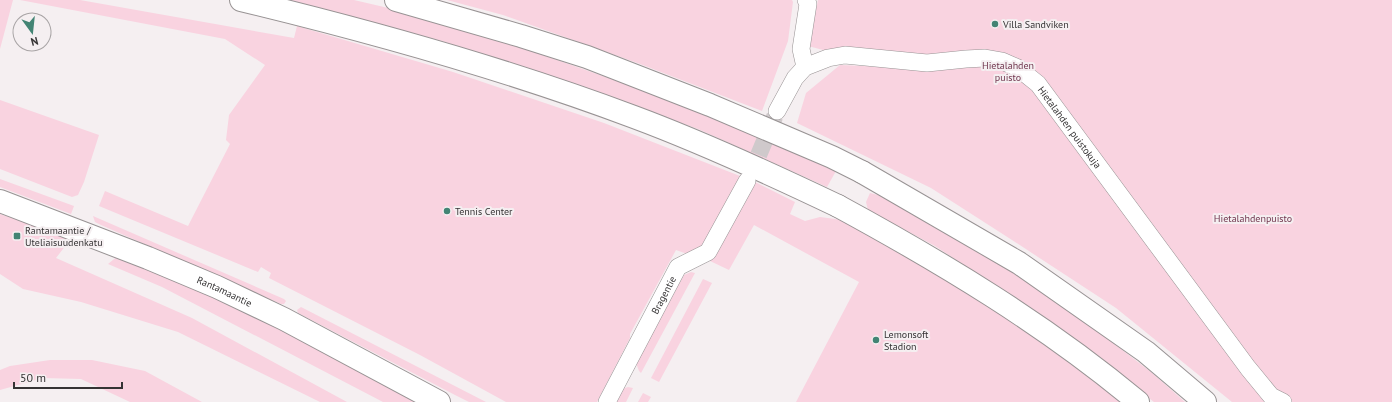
<svg xmlns="http://www.w3.org/2000/svg" width="1392" height="402" font-family="'PT Sans',sans-serif">
<style>
.green{fill:#f9d3e0}
.lines{fill:none;stroke-linecap:round;stroke-linejoin:round}
.minor-tunnel{stroke:#cfc9cb;stroke-width:17;stroke-dasharray:17 8;stroke-linecap:butt}
.minor-casing{stroke:#989394;stroke-width:18}
.secondary-casing{stroke:#989394;stroke-width:24}
.trunk-casing{stroke:#989394;stroke-width:24}
.motorway-casing{stroke:#989394;stroke-width:24}
.minor{stroke:#fff;stroke-width:17}
.secondary{stroke:#fff;stroke-width:22}
.trunk{stroke:#fff;stroke-width:22}
.motorway{stroke:#fff;stroke-width:22}
.poi-dot{fill:#438474;stroke:#f5eff1;stroke-width:1.5}
.labels{text-anchor:middle;stroke-width:4;stroke-linejoin:round;paint-order:stroke}
.poi-label{font-size:10px;fill:#353334;stroke:#f5eff1;text-anchor:start}
.park-label{font-size:10px;fill:#71374f;stroke:#f5eff1}
.street-label{font-size:10px;fill:#353334;stroke:#f5eff1}
</style>
<rect width="100%" height="100%" fill="#f5eff1"/>
<!-- green -->
<path class="green" d="M0 0H13L0 49Z
M20 0H80L294 38 297 26 453 72 604 123 740 176 732 191 746 197 753 181 795 202 790 214 805 221 820 217 843 220 907 254 1000 312 1090 376 1123 402H796L859 282 754 225 729 270 710 261 737 214 700 252 693 256 676 250 630 334V338L597 402H506L420 355 269 278 271 273 261 267 258 272 99 206 105 191 188 226 230 144 226 140 229 115 265 65 225 39Z
M283 0H354L414 14 537 53 720 117 836 171 827 187 698 129 562 81 442 41Z
M447 0H792L793 2 788 41 762 111 640 64 503 15Z
M818 0H1392V402H1232L1116 308 1012 240 931 188 797 123 806 93 840 65 887 67 868 49 827 51 808 46Z
M0 100 99 135 84 182 78 195 72 197 0 169Z
M0 179 74 206 71 214 0 187Z
M870 193 890 198 1053 297 1151 372 1185 402H1154L1049 321 935 246 868 210 866 202Z
M0 214 69 237 70 240 56 258 192 318 347 402H320L178 332 81 302 23 289 0 274Z
M93 216 284 299 286 301 284 304H281L101 225 95 222Z
M119 255 212 296 279 329 416 402H383L162 287 108 264Z
M691 272 695 273 641 373 639 371 636 363 684 275Z
M703 279 712 283 659 382 651 378Z
M301 307 486 402H469L455 395 298 313 297 310Z
M50 360H92L145 371 202 402H130L81 379 43 378 0 390V370L10 366Z
M628 387 633 388 626 402H615L622 389Z
M643 393 651 397 648 402H638Z"/>
<g class="lines">
<!-- minor-tunnel -->
<path class="minor-tunnel" d="M749 178 777 111"/>
<!-- minor casing -->
<g class="minor-casing">
<g id="minor">
<path d="M805 67 801 49 808 4 806 0"/>
<path id="s1" d="M777 111 795 78 805 67 828 58 845 55 927 63 966 59 985 58 1002 61 1018 68 1038 84 1248 368 1271 396 1283 402"/>
<path id="s2" d="M607 402 678 267 708 252 747 181"/>
</g>
</g>
<!-- secondary casing -->
<g class="secondary-casing">
<g id="secondary">
<path id="s3" d="M0 201 148 258 217 287 284 319 439 402"/>
</g>
</g>
<!-- trunk casing -->
<g class="trunk-casing">
<path id="trunk" d="M862 172 1019 263 1146 352 1205 402
M838 206C943 263 1046 325 1138 402"/>
</g>
<!-- motorway casing -->
<g class="motorway-casing">
<path id="motorway" d="M241 0C374 32 506 69 634 117 704 143 771 174 838 206
M396 0 521 36 587 57 710 105 832 157 862 172"/>
</g>
<!-- minor -->
<use href="#minor" class="minor"/>
<!-- secondary -->
<use href="#secondary" class="secondary"/>
<!-- trunk -->
<use href="#trunk" class="trunk"/>
<!-- motorway -->
<use href="#motorway" class="motorway"/>
</g>
<!-- markers -->
<g class="poi-dot">
<circle cx="995" cy="24" r="4"/>
<circle cx="447" cy="211" r="4"/>
<rect x="13" y="232" width="8" height="8" rx="2"/>
<circle cx="876" cy="340" r="4"/>
</g>
<g class="labels">
<!-- poi labels -->
<g class="poi-label">
<text x="1003" y="28">Villa Sandviken</text>
<text x="455" y="215">Tennis Center</text>
<text x="25" y="234">Rantamaantie /<tspan x="25" dy="12">Uteliaisuudenkatu</tspan></text>
<text x="884" y="338">Lemonsoft<tspan x="884" dy="12">Stadion</tspan></text>
</g>
<!-- park labels -->
<g class="park-label">
<text x="1008" y="69">Hietalahden<tspan x="1008" dy="12">puisto</tspan></text>
<text x="1253" y="222">Hietalahdenpuisto</text>
</g>
<!-- street labels -->
<g class="street-label">
<text dy="4" stroke="none"><textPath href="#s1" startOffset="349">Hietalahden puistokuja</textPath></text>
<text dy="4" stroke="none"><textPath href="#s3" startOffset="242">Rantamaantie</textPath></text>
<text dy="4" stroke="none"><textPath href="#s2" startOffset="121">Bragentie</textPath></text>
</g>
</g>
<!-- north arrow -->
<g transform="translate(32 32) rotate(165)"><circle r="19" fill="#f5eff1" stroke="#a8a4a5"/>
<path d="M0-3L7 15L0 10L-7 15Z" fill="#438474"/>
<text y="-6" font-size="11" font-weight="bold" text-anchor="middle" fill="#353334">N</text>
</g>
<!-- scale -->
<path d="M14 382v6h108v-6" fill="none" stroke="#353334" stroke-width="2"/>
<text x="20" y="382" font-size="12" fill="#353334" stroke="#f5eff1" stroke-width="3" paint-order="stroke">50 m</text>
</svg>
